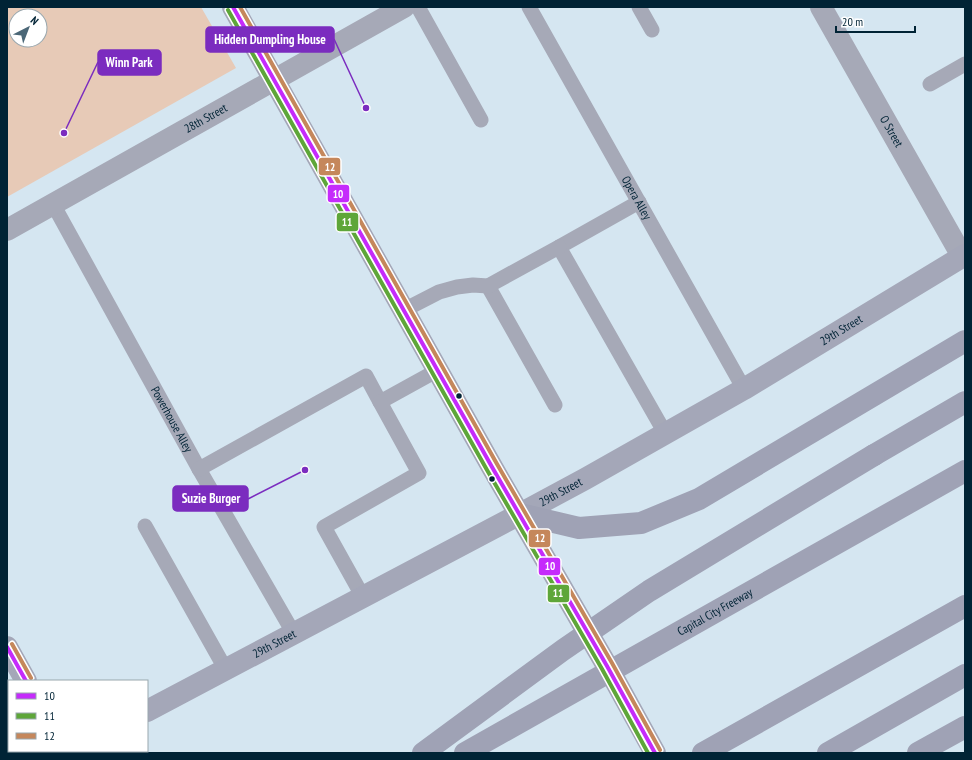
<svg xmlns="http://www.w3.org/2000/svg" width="972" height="760" font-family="'PT Sans Narrow',sans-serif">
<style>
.green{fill:#e7cab7;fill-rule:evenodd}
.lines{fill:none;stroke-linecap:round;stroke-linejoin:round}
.lane{stroke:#a6a9b7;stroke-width:15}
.street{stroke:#a6a9b7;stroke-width:22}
.secondary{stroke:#a4a7b8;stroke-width:22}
.highway{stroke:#9fa2b5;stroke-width:22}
.highway-bridge{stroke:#9fa2b5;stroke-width:22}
.bus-1-casing{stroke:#fff;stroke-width:7}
.bus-2-casing{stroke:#fff;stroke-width:7}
.bus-3-casing{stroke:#fff;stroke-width:7}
.bus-1{stroke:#c52bfb;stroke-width:4}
.bus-2{stroke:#5ea639;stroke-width:4}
.bus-3{stroke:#c5875b;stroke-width:4}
.bus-dot{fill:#002335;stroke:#fff;stroke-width:1.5}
.labels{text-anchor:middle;stroke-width:4;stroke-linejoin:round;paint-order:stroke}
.street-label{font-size:12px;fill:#002335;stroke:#fff}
.leader{fill:none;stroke:#7b2cbf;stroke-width:1.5}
.callout-dot{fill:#7b2cbf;stroke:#fff;stroke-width:1.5}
.callout{fill:#7b2cbf;stroke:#7b2cbf;stroke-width:1.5}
.callout-label{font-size:13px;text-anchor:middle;font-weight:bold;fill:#fff}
.line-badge{stroke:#fff;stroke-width:1.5}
.badge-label{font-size:11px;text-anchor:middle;font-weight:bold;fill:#fff}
</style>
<rect width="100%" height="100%" fill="#d5e6f1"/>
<!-- green -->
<path class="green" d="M7 7H201L236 68 7 197ZM16 16H40V40H16Z"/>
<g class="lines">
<!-- lane -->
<g class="lane">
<path d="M418 7 481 120"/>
<path id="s1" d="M529 7 744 389"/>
<path d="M639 7 652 30"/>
<path d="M930 84 965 64"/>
<path d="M639 202 559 247 665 433"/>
<path id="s2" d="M53 204 199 469 294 634"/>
<path d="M488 286 555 405"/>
<path d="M404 310 439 292 457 287 473 285 488 286 559 247"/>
<path d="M199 469 366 376 380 402 438 370"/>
<path d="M145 526 226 670"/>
<path d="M363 597 324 527 419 473 380 402"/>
</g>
<!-- street -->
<g class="street">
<path id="s3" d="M821 7 962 256"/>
<path id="s4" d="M7 230 404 7"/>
</g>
<!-- secondary -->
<g class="secondary">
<path d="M233 7 492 467 607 666 655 753"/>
<path d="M7 647 26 681"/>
<path id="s5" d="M147 711 520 514 585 479 744 389 965 255"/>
<path d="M68 753 72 751"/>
</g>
<!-- highway -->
<path class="highway" d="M874 455 965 402
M520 514 579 528 641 523 699 499 965 341
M703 753 965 606
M828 753 965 675
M918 753 965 727"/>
<!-- highway-bridge -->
<g class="highway-bridge">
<path d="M423 753 563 650 649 591 874 455"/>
<path id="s6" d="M465 753 965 471"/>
</g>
<!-- bus-1 casing -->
<g class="bus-1-casing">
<path id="bus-1" d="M233 7 492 467 607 666 655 753
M7 647 26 681"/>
</g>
<!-- bus-2 casing -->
<g class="bus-2-casing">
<path id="bus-2" d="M228 10 487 470 602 669 648 753"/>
</g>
<!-- bus-3 casing -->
<g class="bus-3-casing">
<path id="bus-3" d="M240 7 497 464 612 663 660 750
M12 644 31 678"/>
</g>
<!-- bus-1 -->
<use href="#bus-1" class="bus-1"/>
<!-- bus-2 -->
<use href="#bus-2" class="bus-2"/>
<!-- bus-3 -->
<use href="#bus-3" class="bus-3"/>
</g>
<!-- markers -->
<g class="bus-dot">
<circle cx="459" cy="396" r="3.5"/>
<circle cx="492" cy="479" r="3.5"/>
</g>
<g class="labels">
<!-- street labels -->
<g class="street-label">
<text dy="4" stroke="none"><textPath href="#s4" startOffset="228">28th Street</textPath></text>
<text dy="4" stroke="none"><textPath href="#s3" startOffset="143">O Street</textPath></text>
<text dy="4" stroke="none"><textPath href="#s1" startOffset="219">Opera Alley</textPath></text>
<text dy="4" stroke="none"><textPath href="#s5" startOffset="792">29th Street</textPath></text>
<text dy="4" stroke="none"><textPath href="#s2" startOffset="246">Powerhouse Alley</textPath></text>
<text dy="4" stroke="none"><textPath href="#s5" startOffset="468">29th Street</textPath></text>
<text dy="4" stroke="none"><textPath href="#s6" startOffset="287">Capital City Freeway</textPath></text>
<text dy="4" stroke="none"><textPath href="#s5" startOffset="144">29th Street</textPath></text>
</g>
</g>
<!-- callouts -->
<path class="leader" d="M366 108L334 39M64 133L98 62M305 470L248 499"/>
<g class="callout-dot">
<circle cx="366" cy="108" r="4"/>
<circle cx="64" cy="133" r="4"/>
<circle cx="305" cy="470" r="4"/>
</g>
<g class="callout">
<rect x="206" y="27" width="128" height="25" rx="4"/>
<rect x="98" y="50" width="63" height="25" rx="4"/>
<rect x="173" y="486" width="75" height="25" rx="4"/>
</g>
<g class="callout-label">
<text x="270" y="44">Hidden Dumpling House</text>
<text x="129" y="67">Winn Park</text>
<text x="211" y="503">Suzie Burger</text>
</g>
<g class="line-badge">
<rect x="318" y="157" width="23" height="19" rx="4" fill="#c5875b"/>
<rect x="327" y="184" width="23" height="19" rx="4" fill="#c52bfb"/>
<rect x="336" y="212" width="23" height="20" rx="4" fill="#5ea639"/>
<rect x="528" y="529" width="23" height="19" rx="4" fill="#c5875b"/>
<rect x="538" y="557" width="23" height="19" rx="4" fill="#c52bfb"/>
<rect x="547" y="584" width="23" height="19" rx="4" fill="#5ea639"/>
</g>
<g class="badge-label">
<text x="330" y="171">12</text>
<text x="338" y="198">10</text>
<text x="347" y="226">11</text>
<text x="540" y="542">12</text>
<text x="550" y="570">10</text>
<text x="558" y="597">11</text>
</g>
<!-- border -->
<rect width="972" height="760" fill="none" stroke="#002335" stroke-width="16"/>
<!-- legend -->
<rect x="8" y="680" width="140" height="72" fill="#ffffff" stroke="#99a7ae"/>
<rect x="16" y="693" width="20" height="6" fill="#c52bfb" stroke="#99a7ae"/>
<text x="44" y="700" font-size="12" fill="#002335">10</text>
<rect x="16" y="713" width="20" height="6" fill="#5ea639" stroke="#99a7ae"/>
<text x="44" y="720" font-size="12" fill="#002335">11</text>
<rect x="16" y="733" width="20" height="6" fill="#c5875b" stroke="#99a7ae"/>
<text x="44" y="740" font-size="12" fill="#002335">12</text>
<!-- north arrow -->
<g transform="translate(28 28) rotate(42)"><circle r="19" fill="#ffffff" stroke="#99a7ae"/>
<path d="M0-3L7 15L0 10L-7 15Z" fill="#4b6777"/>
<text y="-6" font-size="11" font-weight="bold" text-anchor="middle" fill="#002335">N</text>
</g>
<!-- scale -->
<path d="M836 26v6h79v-6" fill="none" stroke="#002335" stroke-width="2"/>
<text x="842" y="26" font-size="12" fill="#002335" stroke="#ffffff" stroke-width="3" paint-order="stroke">20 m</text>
</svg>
